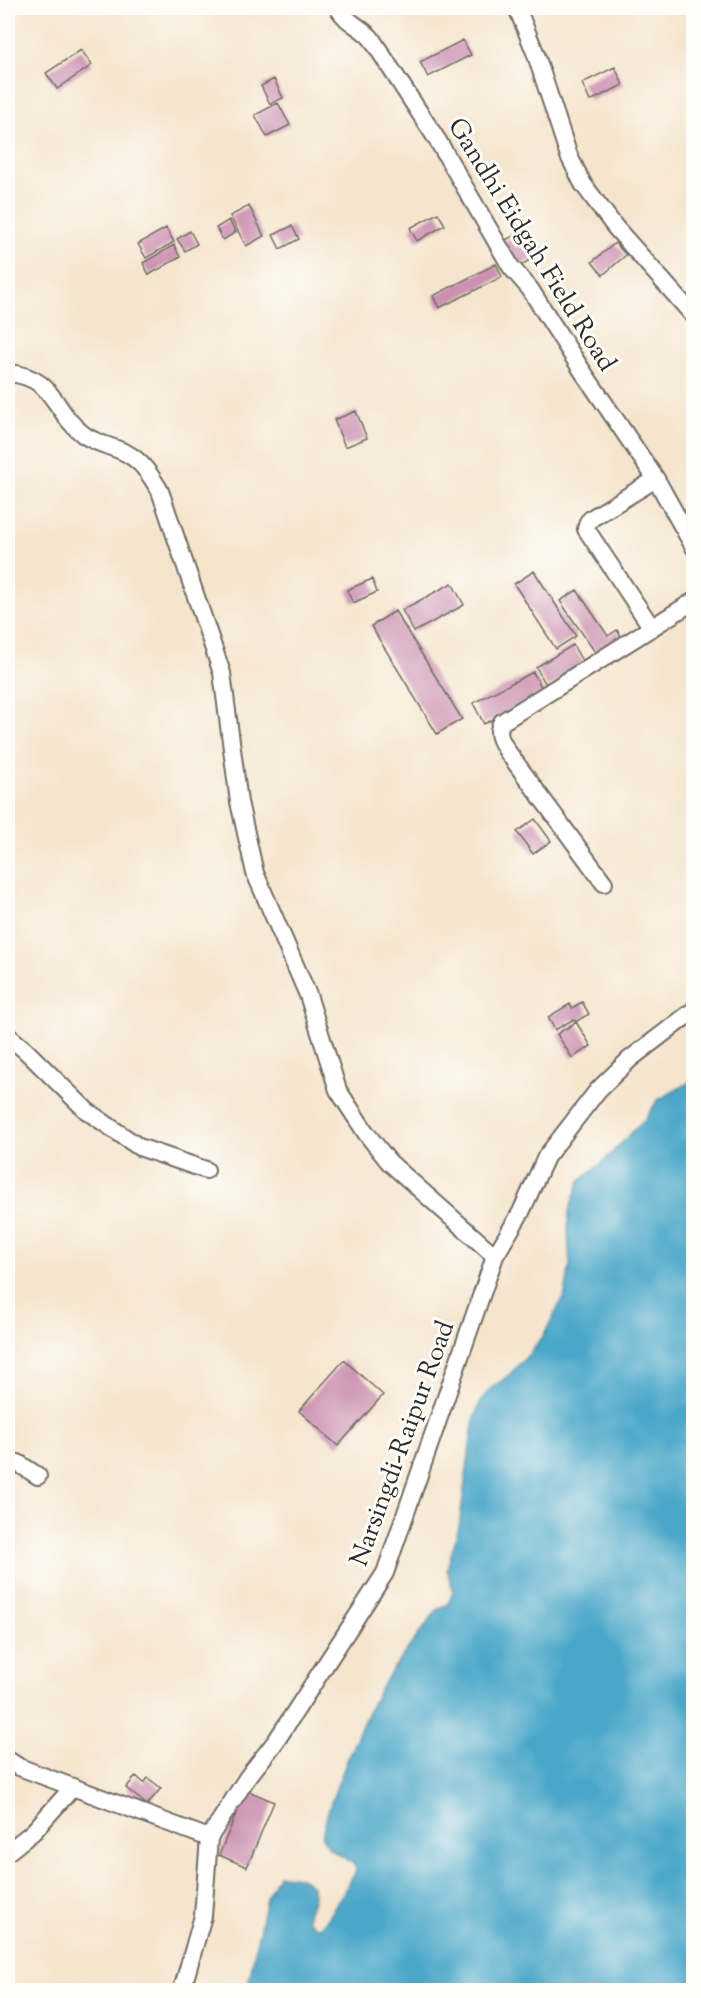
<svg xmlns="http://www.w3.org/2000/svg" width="701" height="1998" font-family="'Sorts Mill Goudy',serif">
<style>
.water{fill:#4ba7c9;stroke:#3b697a;stroke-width:1.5}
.building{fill:#cc91b1}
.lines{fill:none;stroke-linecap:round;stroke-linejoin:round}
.minor-casing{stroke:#726c64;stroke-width:20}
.minor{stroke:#fff;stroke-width:16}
.labels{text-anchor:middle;stroke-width:6;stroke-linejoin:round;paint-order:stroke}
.street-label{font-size:26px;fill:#2b2b2b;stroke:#fdfcf7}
</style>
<rect width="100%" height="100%" fill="#fdfcf7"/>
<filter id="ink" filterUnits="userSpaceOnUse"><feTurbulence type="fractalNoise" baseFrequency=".0167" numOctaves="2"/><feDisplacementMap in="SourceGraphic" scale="12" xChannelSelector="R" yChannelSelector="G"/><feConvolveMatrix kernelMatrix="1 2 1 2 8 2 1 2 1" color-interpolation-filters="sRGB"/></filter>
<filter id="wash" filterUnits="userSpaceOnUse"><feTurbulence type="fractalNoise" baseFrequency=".008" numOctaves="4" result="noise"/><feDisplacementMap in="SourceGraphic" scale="24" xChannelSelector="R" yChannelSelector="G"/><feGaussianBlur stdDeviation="1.35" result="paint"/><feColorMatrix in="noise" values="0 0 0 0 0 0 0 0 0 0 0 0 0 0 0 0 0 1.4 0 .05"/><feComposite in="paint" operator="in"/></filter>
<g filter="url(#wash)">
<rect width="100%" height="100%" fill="#f5e5ce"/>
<!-- water -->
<path class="water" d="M693 1080V1990H247L266 1898 279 1875C292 1875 314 1878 314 1895 314 1903 308 1910 307 1919L317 1927H320L327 1920 355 1873 356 1868C348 1854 330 1856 323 1839 318 1824 367 1711 378 1693 394 1664 418 1637 437 1610L448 1604 453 1592 447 1569 459 1527 473 1424 480 1402 489 1390 509 1375 533 1350 544 1335 565 1294 570 1265 568 1231 569 1211 580 1181 602 1163 645 1119 658 1100Z"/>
<g id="blocks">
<!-- building -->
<path class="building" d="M463 40 471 55 428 77 420 62Z
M81 50 92 65 57 89 46 73Z
M615 67 623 85 590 101 582 83Z
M274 79 283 98 270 104 261 86Z
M278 103 290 125 267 137 255 115Z
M249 206 264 236 246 246 230 216Z
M438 213 445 225 417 241 410 228Z
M229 220 236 232 223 240 216 228Z
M292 226 299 239 280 249 273 235Z
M166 228 174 242 146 258 138 244Z
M528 228 542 253 516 268 502 242Z
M190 231 197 244 185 251 177 239Z
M615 243 626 255 603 275 592 262Z
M174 245 180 257 149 275 143 263Z
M496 264 502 277 439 308 433 296Z
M356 411 367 438 345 447 334 420Z
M534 571 576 636 556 649 514 584Z
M372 579 377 592 353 603 347 590Z
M452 583 464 605 414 632 402 610Z
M577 590 608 636 617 630 622 638 597 655 560 601Z
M395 611 462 719 437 734 371 626Z
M573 645 585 666 548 688 536 667Z
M533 672 544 692 484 724 473 703Z
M535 819 551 841 533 854 517 832Z
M582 1002 589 1014 577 1021 572 1020 555 1030 548 1017 570 1004 572 1008Z
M576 1022 591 1046 572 1058 557 1034Z
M344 1360 383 1395 338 1446 299 1411Z
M136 1776 144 1783 148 1778 161 1788 147 1805 126 1788Z
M246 1790 274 1802 247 1867 219 1855Z"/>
</g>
</g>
<g filter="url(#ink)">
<use href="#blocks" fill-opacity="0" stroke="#726c64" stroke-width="1.5"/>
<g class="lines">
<!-- minor casing -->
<g class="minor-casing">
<path id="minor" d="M338 8C348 24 359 25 371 38L438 141 511 267 530 289 583 372 656 479 694 547
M517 8 535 52 569 156 583 184 615 227 694 316
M8 373C56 377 52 411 84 435 97 444 112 446 126 453 142 461 151 476 160 491L222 673 239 802 255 873 308 995 338 1090 366 1133 389 1162 495 1256
M652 628 586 529 588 522 592 518 656 479
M604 883 507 751C502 742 495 733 502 722L694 601
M8 1036 25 1050 87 1111 139 1147 206 1170
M8 1462 18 1463 38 1476
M8 1760 19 1767 209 1838
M8 1852 33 1832 73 1787
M182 1990 203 1916 209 1838 247 1778 276 1741 385 1573 495 1256 521 1212 546 1157 598 1090 630 1059 694 1010"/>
</g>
<!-- minor -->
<use href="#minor" class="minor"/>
</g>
</g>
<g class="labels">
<!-- street labels -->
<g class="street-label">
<text transform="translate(533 244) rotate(58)" y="9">Gandhi Eidgah Field Road</text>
<text transform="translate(401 1443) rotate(-70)" y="9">Narsingdi-Raipur Road</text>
</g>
</g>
<!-- margin -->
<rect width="701" height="1998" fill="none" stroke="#fdfcf7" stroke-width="30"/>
</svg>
